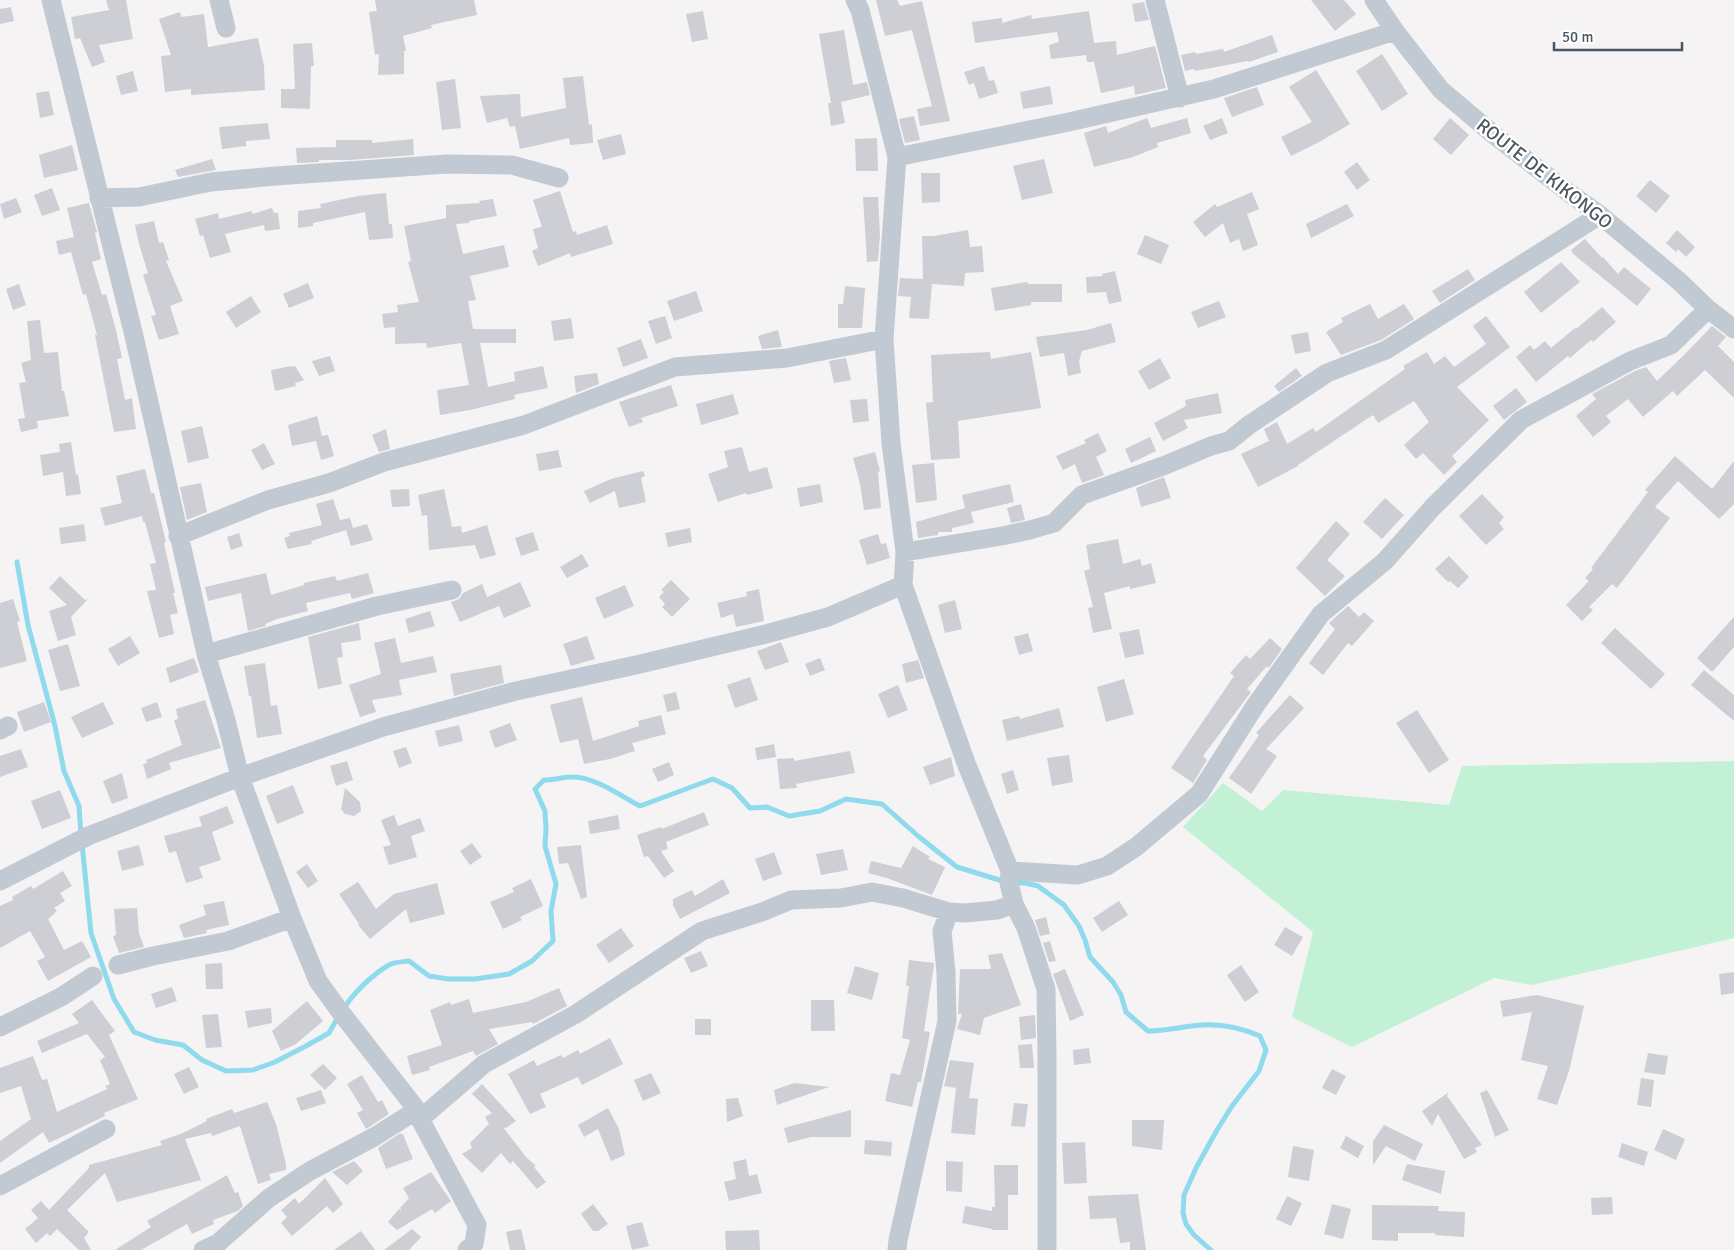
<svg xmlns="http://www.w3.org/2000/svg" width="1734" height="1250" font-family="Signika,sans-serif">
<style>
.green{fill:#c3f1d5}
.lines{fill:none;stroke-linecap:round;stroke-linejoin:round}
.stream{stroke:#90daee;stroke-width:5}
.building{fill:#cdcfd5}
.minor{stroke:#c1cad2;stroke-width:19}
.labels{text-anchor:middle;stroke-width:5;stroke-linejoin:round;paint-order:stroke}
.street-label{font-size:19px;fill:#4a5661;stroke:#fff}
</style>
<rect width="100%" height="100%" fill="#f5f3f3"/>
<!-- green -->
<path class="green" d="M1734 761V938L1532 985 1494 978 1352 1047 1292 1017 1313 932 1183 827 1223 783 1262 811 1283 790 1449 805 1462 766Z"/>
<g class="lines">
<!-- stream -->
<path class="stream" d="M17 562 28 625 55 726 64 771 79 806 81 836
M82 844 91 933 114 999 134 1032 155 1040 183 1045 202 1060 226 1071 253 1070 275 1062 306 1046 329 1033 338 1017
M343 1010C352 994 373 974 389 965 394 962 402 962 409 961L429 976 448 979H475L509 974 532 961 553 941 551 911 556 884 545 846 546 830 545 811 535 789 544 780C554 780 563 777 572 777 593 776 621 796 640 806L713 779 732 788 750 808 767 807 789 816 820 811 846 799 882 804 918 836 957 867 1009 883H1025L1038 886 1064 905 1079 926 1085 940 1090 957 1113 982 1121 995 1126 1012 1148 1031C1167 1031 1184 1026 1203 1025 1223 1024 1241 1028 1260 1036L1266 1050 1259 1071 1232 1106 1217 1130 1196 1168 1184 1195 1183 1213 1186 1224 1194 1235 1211 1250"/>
</g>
<!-- building -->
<path class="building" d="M106 0H126L133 39 99 45 105 62 92 67 80 38 75 39 71 17 109 10Z
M375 0H474L477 15 431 25 432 28 403 36 406 51H404V74L378 75 379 54 375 55 369 12 377 11Z
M876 0H897L900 6 922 1 950 121 920 126 917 109 932 106 912 30 885 36Z
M1311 0H1344L1356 14 1335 31Z
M1144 2 1149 20 1135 22 1132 4Z
M11 7 14 21 0 24V9Z
M703 11 708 39 692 42 686 14Z
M1089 11 1094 43 1116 41 1117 55 1155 46 1166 88 1135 95 1134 86 1101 93 1094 62H1087L1086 55 1051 59 1049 45 1059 42 1057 32 975 43 972 22 1002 18V23L1031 15 1032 19Z
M180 12 181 17 204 14 208 47 258 38 264 66 265 90 191 95V89L165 92 161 56 171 55 159 19Z
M844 30 853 85 867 82 870 95 841 102 845 123 831 126 828 103H831L819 34Z
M1272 35 1278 52 1249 62 1248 61 1195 71 1194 69 1185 71 1181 55 1195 52 1196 54 1223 49 1224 52Z
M312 43 314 66H311L310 109 281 108V89H295L293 44Z
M1382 54 1408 94 1382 111 1356 71Z
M984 66 989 81 994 80 998 93 979 99 974 83 969 85 964 72Z
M1316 70 1350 124 1321 141 1291 156 1281 137 1312 122 1289 87Z
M133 71 138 91 121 95 116 76Z
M583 76 589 125 592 124 593 143 570 145 569 138 520 149 515 126 510 127 507 118 487 123 480 96 520 94 521 117 566 108 563 78Z
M455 79 461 128 442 130 436 82Z
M1050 86 1053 104 1023 109 1020 92Z
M1257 87 1264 105 1232 117 1224 98Z
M49 91 54 115 40 118 36 93Z
M914 116 920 140 905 143 899 119Z
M1147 118 1151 128 1187 118 1191 133 1157 143 1158 147 1133 157 1094 167 1084 133 1106 126 1108 133Z
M1222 118 1228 133 1210 140 1203 126Z
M1450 118 1469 135 1451 155 1433 139Z
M268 123 270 139 246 141V146L222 149 219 127Z
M621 134 626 154 603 160 597 140Z
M877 138 878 171H856L855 139Z
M413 139 414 155 350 160H319V162L297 163 296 148 336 147V140H372V143Z
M72 145 78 170 44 178 39 155Z
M212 159 216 170 178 177 175 170Z
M1044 159 1053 193 1022 200 1013 166Z
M1357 162 1370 180 1357 190 1344 172Z
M921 173H940V202L922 203Z
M1650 180 1670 196 1656 213 1636 196Z
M52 188 60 210 42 216 34 195Z
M560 191 573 232 576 231 577 235 607 225 613 244 571 257 570 253 538 266 532 251 538 248 533 229 542 227 533 200Z
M1252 192 1259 209 1247 214 1258 245 1243 251 1239 239 1230 243 1223 223 1205 237 1193 222 1215 204 1217 207Z
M386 193 389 224H392L393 238 369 240 365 212 313 223V226L298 228V211L321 208 320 204 358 196Z
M863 197H878L880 235 878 261 867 262Z
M16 198 22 212 4 219 0 204Z
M493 199 497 216 469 221V223L456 224 463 254 504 245 509 267 470 276 476 300 468 301 473 329H516V343H480L488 387 515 381 514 372 543 366 548 388 514 395 515 399 470 410 440 415 437 390 469 385 461 343 427 348 426 343 395 344V327L384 328 382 314 398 312 397 305 419 302 408 262 411 261 404 226 446 218V205L480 203 479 201Z
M89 203 97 232 95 233 101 259 92 262 102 295 106 294 116 330 122 358 117 359 125 400 132 398 136 429 114 432 95 335H97L86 294 83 295 71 252 59 255 56 241 74 237 67 208Z
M1347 204 1354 216 1311 238 1306 224Z
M272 208 274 213H278L280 229 265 231 264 225 225 234 231 252 210 258 203 235 200 236 195 219 218 213 219 219 252 211V214Z
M154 221 159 243 163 242 169 260 166 261 183 301 170 306 179 334 159 340 151 316 156 315 143 275 148 273 139 244 135 225Z
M968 230 970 247 982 246 984 272 965 273 964 286 932 284 929 319 909 318 911 297 898 296 900 278 923 279 922 236H934Z
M1677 230 1695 247 1686 257 1678 249 1676 252 1666 243Z
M1145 235 1169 245 1161 264 1137 254Z
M1585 239 1602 258 1603 257 1618 274 1624 267 1651 289 1637 306 1572 253 1573 252 1571 250Z
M1561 262 1580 282 1541 313 1524 292Z
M1468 269 1475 280 1440 303 1432 291Z
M1115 271 1122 301 1109 304 1106 292 1087 293 1086 277 1103 276 1102 274Z
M1027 282 1028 284H1062V302H1031V305L995 311 991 288Z
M308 283 314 298 289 308 283 294Z
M19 284 26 305 13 310 6 289Z
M845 286 865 288 862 328H838V304H843Z
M696 291 703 311 674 321 667 301Z
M251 296 261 312 236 328 226 312Z
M1219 301 1226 317 1198 328 1191 312Z
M1370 304 1378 319 1404 304 1414 319 1381 340 1341 355 1326 332 1343 322 1341 318Z
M1602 307 1616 322 1593 342 1591 340 1570 358 1568 356 1536 382 1516 357 1530 345 1534 350 1545 341 1551 348 1575 328 1576 329Z
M665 316 672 338 656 344 648 321Z
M1486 316 1510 347 1457 387 1489 420 1452 456 1457 462 1444 475 1423 453 1416 459 1404 445 1429 422 1414 401 1378 423 1373 415 1298 465V466L1258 487 1241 454 1269 441 1264 429 1277 422 1287 444 1313 428 1316 432 1405 369 1403 366 1427 352 1434 364 1445 356 1454 367 1486 344 1473 326Z
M571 318 574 338 554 341 551 321Z
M40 320 44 353 58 352 62 391H64L69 416 37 421 38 428 21 432 18 419 25 418 19 383 26 382 21 363 31 360 27 321Z
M1111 323 1116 342 1082 351 1079 361 1081 373 1068 376 1064 353 1040 357 1036 337 1087 330Z
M1712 326 1726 337 1718 346 1734 362V398L1705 370 1677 396 1673 391 1643 417 1628 399 1606 416 1611 422 1593 437 1576 416 1596 399 1592 394 1635 371 1646 367 1657 381 1684 355Z
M778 330 782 347 762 349 758 336Z
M1308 332 1311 351 1295 354 1291 335Z
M641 339 648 358 623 367 617 348Z
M990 352 991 359 1031 352 1041 408 958 421 960 458 931 460 926 403 933 402 931 355Z
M330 356 335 371 319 376 312 361Z
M846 358 851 380 834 383 829 361Z
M1160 358 1171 378 1149 390 1138 371Z
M291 366V367L295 366 304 380 295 383 296 386 275 391 271 370Z
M1296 368 1302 376 1279 392 1274 386Z
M597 373 599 384 576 393 574 376Z
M671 385 678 406 641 418 643 422 629 427 619 402Z
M1516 388 1527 402 1504 420 1493 406Z
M1218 393 1222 413 1184 420 1188 428 1163 441 1154 423 1186 406 1185 400Z
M733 394 739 414 701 425 696 404Z
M867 399 869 421 853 423 850 400Z
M317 416 322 436 328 435 334 456 321 460 316 441 292 446 288 425Z
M202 426 209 458 188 463 181 431Z
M386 429 390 449 379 452 372 435Z
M1098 433 1107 451 1096 457 1104 475 1082 483 1075 464 1063 470 1056 456 1086 443 1084 440Z
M1150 437 1156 451 1131 463 1125 449Z
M71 442 76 475 78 474 81 494 66 496 63 472 43 476 40 455 60 452 59 444Z
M264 443 275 464 262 470 251 450Z
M742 447 749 472 767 467 773 488 747 495 746 493 718 502 708 474 728 467 724 451Z
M558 450 562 467 539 471 536 454Z
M875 452 880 471 878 472 881 508 864 510 860 484 853 458Z
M1675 456 1712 489 1734 461V504L1719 519 1678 481 1655 507 1670 518 1617 588 1612 584 1589 607 1593 610 1582 621 1566 605 1589 581 1585 578 1593 569 1591 568 1648 492 1645 490Z
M934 463 937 500 916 503 912 465Z
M145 469 151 493H154L166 542 164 543 175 593H173L178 613 170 615 174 634 159 638 147 591 156 590 150 564 156 563 145 522H143L142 516 105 526 100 508 122 503 116 476Z
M643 471 645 476 641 478 646 502 619 508 615 491 590 503 584 491 611 479Z
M1164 477 1171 498 1141 507 1136 488Z
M201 483 207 512 187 520 180 487Z
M820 484 823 502 800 507 797 488Z
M1010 484 1014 502 971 512 974 523 952 528V532H938V535L918 538 916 522 965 508 962 495Z
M409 489 410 506 392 507 390 490Z
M444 489 452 527 461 526 462 533 487 525 496 555 480 559 475 545 429 550 427 515 422 516 418 495Z
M1482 494 1504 517 1499 523 1504 529 1486 545 1459 516Z
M1385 498 1404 515 1382 539 1363 522Z
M333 499 340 520 350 518 353 528 367 524 373 540 351 546 346 530 311 541 312 544 288 549 284 538 290 536 289 533 322 525 316 504Z
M1021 504 1025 520 1011 523 1007 508Z
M1336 521 1350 534 1327 560 1345 576 1325 596 1296 568Z
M84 524 86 541 61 544 59 528Z
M690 528 692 542 668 547 665 533Z
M533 532 539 550 521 556 515 538Z
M239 533 243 546 231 550 227 537Z
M878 534 881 544 886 543 890 558 867 565 859 540Z
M1118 539 1123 564 1140 559 1142 566 1151 563 1156 583 1130 589V586L1104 593 1112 629 1093 633 1088 608 1093 607 1084 571 1090 569 1086 545Z
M582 554 589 566 567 578 560 567Z
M1449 556 1469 577 1458 588 1450 581 1448 582 1435 569Z
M266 573 271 595 304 585V583L335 576 337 581 368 573 374 593 352 599 350 593 306 603 308 611 277 619 265 624 266 626 248 631 241 593 208 601 205 587Z
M60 576 85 600 88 599 71 617 76 635 58 641 49 611 67 605 49 588Z
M671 580 690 599 672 617 662 607 665 604 659 597 664 592 661 590Z
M520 582 531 606 504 618 499 606 460 622 451 602 459 599 463 593 482 584 487 597Z
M625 585 634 606 604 619 595 598Z
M759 589 764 621 736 627 733 614 721 618 717 603 747 596 746 592Z
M13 599 20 621 17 622 27 661 0 668V603Z
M955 600 962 629 945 633 938 605Z
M1348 606 1359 617 1364 612 1374 621 1352 646 1348 643 1323 675 1309 663 1335 629 1329 623Z
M430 611 435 626 409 633 405 619Z
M1734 617V647L1712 672 1697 658Z
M359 623 361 640 341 643 343 657 337 658 342 684 318 689 308 637Z
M1615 628 1665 674 1651 689 1601 643Z
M1139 629 1144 654 1125 658 1119 633Z
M1028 633 1033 651 1019 655 1014 637Z
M130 636 140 653 118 666 108 649Z
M587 636 595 659 571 666 563 644Z
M395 638 401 663 433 656 437 672 399 680 402 695 372 700 376 712 360 717 349 685 381 674 374 643Z
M1270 638 1282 649 1270 666 1268 668 1267 666 1247 689 1251 692 1203 756 1207 760 1193 783 1171 768 1234 676 1230 673 1246 655 1250 659Z
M781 642 789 662 765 670 757 651Z
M68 644 80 686 60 691 48 650Z
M194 658 199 672 170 683 166 668Z
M820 658 825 670 810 676 805 664Z
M918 660 924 678 906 683 902 664Z
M265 663 271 706 277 705 282 734 257 738 251 696H249L244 666Z
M501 665 504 683 454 696 450 674Z
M1704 670 1734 695V721L1691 685Z
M750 677 758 700 735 708 727 685Z
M1124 679 1134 714 1106 722 1097 687Z
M898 685 908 710 888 718 878 694Z
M676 692 680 709 667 712 663 695Z
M1290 695 1304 708 1266 749 1277 756 1251 794 1229 778 1259 735 1256 733Z
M582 697 593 741 639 726 638 721 661 715 666 734 632 743 635 751 610 759 584 764 578 739 560 743 550 705Z
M205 700 221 748 169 763 171 769 147 779 143 764 147 763 146 760 182 745 174 720 178 719 176 709Z
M44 702 51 722 24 732 17 712Z
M103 702 114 724 82 738 71 717Z
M157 702 162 717 146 722 141 708Z
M1059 708 1064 727 1007 741 1002 720 1019 716 1020 719Z
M1417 710 1449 760 1429 773 1396 723Z
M510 723 517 740 495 748 489 731Z
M459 725 463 741 439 747 435 731Z
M774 744 776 757 757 760 755 748Z
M406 747 412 763 399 768 393 751Z
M21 749 28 767 0 777V756Z
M850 751 855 773 796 784 797 788 780 789 777 759 794 758V761Z
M1069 755 1073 782 1052 786 1047 758Z
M951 757 955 776 930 785 923 767Z
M347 761 353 780 336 786 330 766Z
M669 762 674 775 658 782 652 769Z
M1013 770 1019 790 1007 794 1001 774Z
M122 773 128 798 112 804 103 781Z
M293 785 304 813 277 824 266 796Z
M345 788 360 802 361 811 354 816 345 814 341 809Z
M60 790 71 818 42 829 31 801Z
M227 806 234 823 212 832 221 860 199 867 203 878 186 883 176 851 169 853 164 836 202 826 199 817Z
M704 812 709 825 666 842 668 849 661 851 674 871 664 878 648 856 644 857 637 835 661 827 662 829Z
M394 815 398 826 420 818 425 831 411 836 417 857 389 865 383 847 391 845 381 820Z
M618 815 620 829 590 834 588 821Z
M472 843 482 857 470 865 460 851Z
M139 845 144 865 122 871 117 851Z
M581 845 587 897 581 899 568 863 559 864 557 847Z
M913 846 930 857 928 859 945 867 932 895 887 878 868 873 871 861 901 868Z
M843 849 848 870 821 875 816 854Z
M774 852 782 874 763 881 755 859Z
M307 864 318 881 308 888 296 872Z
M63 871 72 886 60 893 65 901 54 908 57 911 48 919 64 950 82 941 91 957 48 981 37 961 45 957 30 931 0 948V906L13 900 12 897 31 886 33 889Z
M531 879 543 906 520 917 522 920 503 929 490 902 514 892 512 888Z
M723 879 730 893 680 919 673 905V899L692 890 695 896Z
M358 882 376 909 394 894 437 883 445 914 410 923 406 909 370 939 358 925 359 924 339 894Z
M224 901 229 925 206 930 207 933 184 938 179 925 206 915 203 905Z
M1119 901 1128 915 1102 932 1093 918Z
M137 908 139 933 144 947 119 953 113 936 116 935 114 909Z
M1046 917 1050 934 1040 936 1035 920Z
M1285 927 1303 937 1292 956 1274 945Z
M621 928 634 946 609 963 596 945Z
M1050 941 1056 961 1049 962 1043 943Z
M701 951 708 966 691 973 684 958Z
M1002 953 1021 1005 984 1018 980 1035 957 1029 962 1014H958L960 969H991L988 955Z
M909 960 934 963V965L924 1031 930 1032 921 1082H918L912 1107 885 1101 891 1073 900 1075 910 1040 902 1038 909 986H906Z
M222 963 223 989H206L205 964Z
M1241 965 1259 992 1245 1002 1227 975Z
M855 966 879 973 872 1000 847 993Z
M1065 969 1084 1015 1070 1021 1053 974Z
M1734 972V993L1721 995 1719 974Z
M172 987 177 1001 156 1008 151 994Z
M559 988 567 1006 533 1024 532 1022 489 1029 498 1044 476 1056 473 1051 429 1067 430 1070 412 1075 407 1056 442 1045 430 1010 450 1002 451 1005 469 999 473 1013 526 1002Z
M1537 995 1584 1006 1569 1071 1557 1105 1537 1099 1548 1066 1521 1060 1532 1012 1503 1017 1500 1001Z
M92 1000 115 1031 109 1035 138 1099 104 1113 105 1116 49 1143 43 1132 0 1163V1141L31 1119 21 1086 0 1093V1068L33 1056 42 1080 47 1079 57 1112 107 1089 105 1086 110 1084 100 1060 105 1057 87 1034 42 1053 37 1041 79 1023 72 1014Z
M811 1000H834L835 1031H811Z
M307 1001 323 1021 296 1044 281 1051 272 1031Z
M271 1008 272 1023 248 1028 245 1011Z
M218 1014 222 1047 206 1048 202 1015Z
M1035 1015 1036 1038 1021 1040 1019 1017Z
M695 1019H711V1035H695Z
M610 1038 623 1064 582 1085 578 1077 540 1094 546 1107 530 1114 508 1074 534 1060 537 1066 561 1055 563 1058 578 1050 580 1054Z
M1032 1044 1034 1068H1020L1018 1045Z
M1089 1048 1091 1063 1074 1065 1073 1050Z
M1648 1053 1668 1056 1665 1075 1644 1072Z
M950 1060 974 1063 969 1098 978 1099 975 1135 951 1133 956 1088 944 1086Z
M323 1064 337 1078 325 1090 310 1075Z
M189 1067 199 1087 184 1094 174 1074Z
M1332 1069 1346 1076 1336 1095 1322 1088Z
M651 1073 661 1093 643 1101 634 1080Z
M362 1075 378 1102 382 1100 389 1114 366 1129 357 1113 363 1110 347 1084Z
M1641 1078 1654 1080 1651 1107 1637 1105Z
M794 1083 829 1087 777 1105 774 1090Z
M482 1084 516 1121 506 1128 503 1127 526 1157 536 1166 534 1167 546 1182 537 1189 513 1161 510 1164 501 1153 482 1173 462 1154 472 1148 470 1143 489 1124 485 1117 492 1113 472 1094Z
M321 1090 326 1103 301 1111 296 1098Z
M1487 1090 1509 1130 1495 1137 1480 1093Z
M1449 1092 1447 1096 1482 1145 1475 1148 1477 1152 1464 1159 1438 1114 1432 1126 1422 1111Z
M738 1098 743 1116 727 1122 726 1099Z
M267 1102 276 1124 286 1164V1170L269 1174 271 1180 258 1184 240 1126 212 1136 211 1133 185 1139 201 1180 117 1202 105 1173 67 1210 89 1232 84 1238 91 1250H79L57 1229 50 1236 47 1233 36 1243 25 1229 38 1218 31 1210 41 1201 49 1210 89 1168V1165L162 1145 160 1141 183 1133 207 1121 206 1119 232 1109 234 1113Z
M1014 1103 1028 1104 1025 1127 1011 1126Z
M608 1108 619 1129 625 1155 611 1161 598 1129 584 1137 578 1125Z
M851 1110V1137H811L788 1143 784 1128Z
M1132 1120H1164L1162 1150 1132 1146Z
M1384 1125 1423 1144 1415 1161 1386 1146 1373 1165V1141Z
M1663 1129 1685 1139 1676 1160 1654 1150Z
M399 1134H403L413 1159 386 1169 378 1148Z
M1346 1136 1364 1146 1358 1158 1340 1148Z
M865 1140 892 1142 891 1156 864 1154Z
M1085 1142 1087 1183 1064 1184 1062 1143Z
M1622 1143 1648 1152 1644 1166 1618 1157Z
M1293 1146 1314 1150 1309 1181 1288 1177Z
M746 1159 749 1176 757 1174 762 1193 729 1201 724 1182 736 1179 733 1162Z
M354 1161 363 1171 347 1185 332 1172Z
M946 1161 963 1162 962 1192 946 1191Z
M1407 1164 1445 1171 1441 1194 1402 1180Z
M994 1165H1018V1195H1008V1230H992V1229L962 1223 965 1206 992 1211V1207H995Z
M431 1172 451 1201 435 1213 432 1209 397 1230 388 1222 399 1209 402 1212 400 1208 409 1198 403 1188Z
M227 1175 235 1193 238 1192 243 1206 238 1211 213 1220 214 1224 192 1234 187 1224 141 1250H115L151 1227 147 1221Z
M325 1178 343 1204 333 1213 327 1206 292 1236 281 1223 287 1217 281 1210 295 1198 299 1204Z
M1138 1194 1146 1250H1130V1242L1120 1243 1116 1218 1090 1219 1088 1196Z
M1287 1196 1302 1203 1291 1226 1276 1219Z
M1612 1197 1613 1214 1592 1215 1591 1198Z
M593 1204 608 1224 598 1231H593L581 1214Z
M1332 1204 1351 1209 1343 1239 1324 1234Z
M1372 1205 1439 1206 1438 1211 1465 1212 1464 1237 1435 1235V1233H1398V1241L1372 1240Z
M642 1222 649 1246 632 1250 626 1226Z
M412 1229 421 1237 409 1250H384Z
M521 1229 526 1250H510L506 1232Z
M759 1230 760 1250H726L725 1231Z
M361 1231 375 1250H334Z"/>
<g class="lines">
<!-- minor -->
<path class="minor" d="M51 0 134 336 206 654 226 720 240 777 292 918 318 981 339 1010 417 1110 420 1119 477 1225 474 1244 467 1250
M219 0 226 28
M855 0 860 10 897 157 884 339 891 443 905 552 903 585 966 763 1010 871 1009 883 1014 904 1026 928 1046 989 1047 1055V1250
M1155 0 1180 98
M1374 0 1395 31 1441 90 1493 134 1568 192 1600 215 1680 282 1708 309 1734 329
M897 157 1069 122 1214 89 1395 31
M99 198 139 197 211 182 276 176 447 164 512 165 559 178
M178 536 268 500 329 483 384 462 524 425 675 367 787 358 884 339
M905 552 1002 536 1030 530 1054 523 1082 495 1163 466 1211 446 1229 441 1249 425 1327 373 1386 350 1600 215
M206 654 377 606 452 590
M0 730 8 726
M1010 871 1078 875 1107 866 1136 847 1199 794 1255 706 1321 614 1385 561 1433 507 1521 420 1630 361 1671 345 1708 309
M0 881 88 836 240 777 383 727 516 691 636 665 766 634 828 617 903 585
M118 965 153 956 228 941 292 918
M0 1027 61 997 93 976
M420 1119 484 1064 576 1014 702 931 762 912 791 900 841 898 872 892 903 898 949 912 965 913 997 910 1014 904
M0 1186 106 1129
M203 1250 218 1243 269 1198 310 1171 374 1137 417 1110
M897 1250 898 1240 947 1021 946 972 942 931 949 912"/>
</g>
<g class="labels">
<!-- street labels -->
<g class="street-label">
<text transform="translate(1545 173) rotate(38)" y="7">ROUTE DE KIKONGO</text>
</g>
</g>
<!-- scale -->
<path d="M1554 42v8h128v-8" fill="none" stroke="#4a5661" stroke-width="2.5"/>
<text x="1562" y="42" font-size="15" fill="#4a5661" stroke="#ffffff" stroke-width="4" paint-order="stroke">50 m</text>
</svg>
